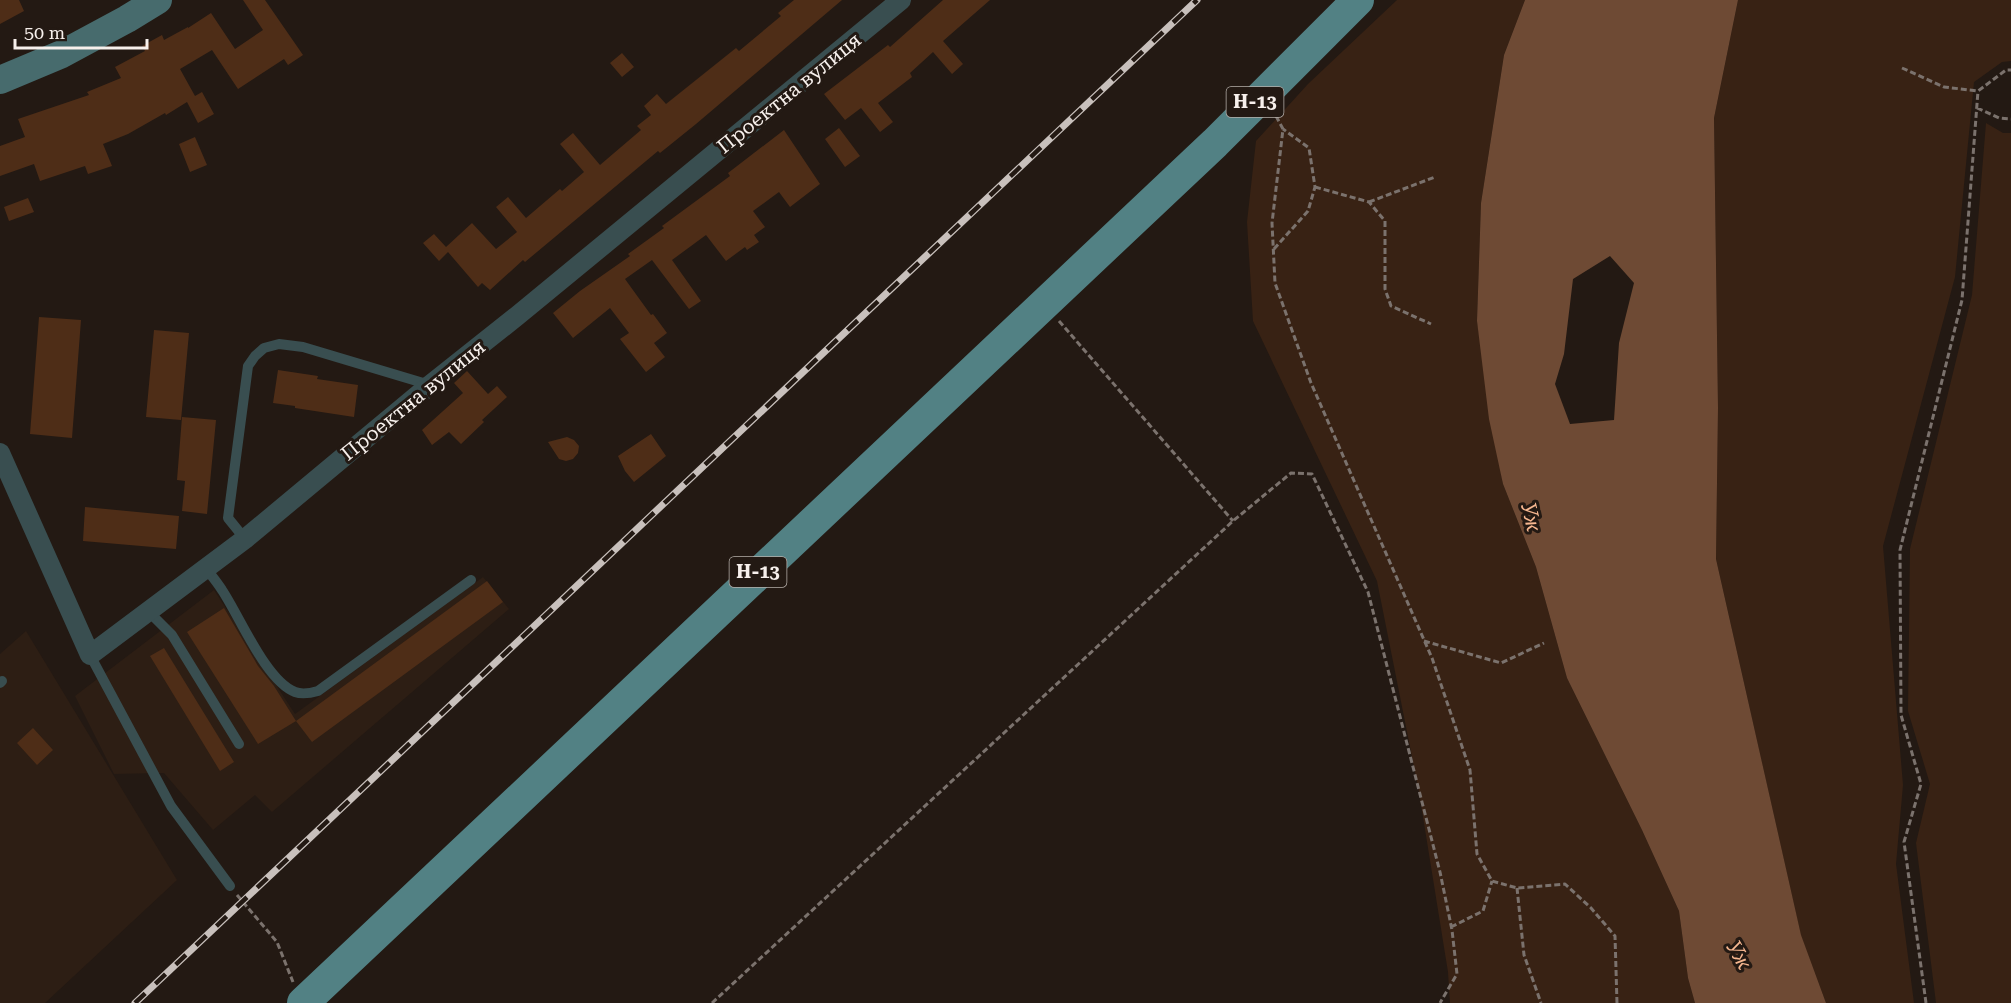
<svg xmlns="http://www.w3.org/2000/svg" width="2011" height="1003" font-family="'Roboto Serif',serif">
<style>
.built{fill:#2d1e14}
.green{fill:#382214}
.water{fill:#6e4a34;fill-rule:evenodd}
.building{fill:#4e2d17}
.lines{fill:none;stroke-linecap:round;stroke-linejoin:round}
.path{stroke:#7b726d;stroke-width:3;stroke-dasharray:6 3;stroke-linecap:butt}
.service{stroke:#394e50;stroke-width:10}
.minor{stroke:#394e50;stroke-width:20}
.secondary{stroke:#476b6d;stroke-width:28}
.primary{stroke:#528184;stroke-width:32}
.rail-casing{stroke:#c8c0bc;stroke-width:7}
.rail{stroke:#231913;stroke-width:4.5;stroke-dasharray:14;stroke-linecap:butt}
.labels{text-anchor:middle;stroke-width:6;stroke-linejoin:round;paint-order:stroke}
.shield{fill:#231913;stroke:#b7b0ab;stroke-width:1.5}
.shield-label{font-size:18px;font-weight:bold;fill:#f7f0ec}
.street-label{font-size:20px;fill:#f7f0ec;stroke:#231913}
.water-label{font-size:21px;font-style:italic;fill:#f6b790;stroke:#231913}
</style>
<rect width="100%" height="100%" fill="#231913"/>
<!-- built -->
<path class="built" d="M483 577 509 609 272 812 255 795 213 830 164 773 114 774 75 696 214 590 295 714Z
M26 631 177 880 45 1003H0V654Z"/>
<!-- green -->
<path class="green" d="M1397 0H1525L1504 55 1481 203 1477 321 1503 484 1536 567 1567 678 1642 830 1679 911 1688 978 1695 1003H1450L1448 972 1419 792 1377 581 1253 321 1247 222 1256 141 1308 84Z
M1738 0H2011V61L2002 62 1974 82 1955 277 1883 546 1903 785 1896 864 1914 1003H1826L1801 936 1716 559 1718 408 1714 118Z
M1986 123 2003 133H2011V1003H1936L1916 843 1930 784 1908 711 1910 549 1972 295Z"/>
<!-- water -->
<path class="water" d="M1525 0H1738L1714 118 1718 408 1716 559 1801 935 1826 1003H1695L1688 978 1679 911 1642 830 1567 678 1536 567 1503 484 1489 419 1477 321 1481 203 1504 55ZM1610 256 1634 283 1619 343 1614 420 1570 424 1555 384 1564 354 1573 279Z"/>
<!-- building -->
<path class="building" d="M0 0H19L24 11 0 24Z
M243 0H265L303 55 288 65 284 59 238 89 212 50 180 69 195 96 202 92 214 114 198 123 187 102 166 115 165 113 128 134 103 144 112 166 88 174 85 166 40 181 34 164 0 176V146L25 137 18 119 89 95 87 92 121 78 115 67 145 51 142 46 162 35 164 40 188 27V28L211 13 235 49 263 30Z
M794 0H842L696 124 660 153 658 151 525 262 523 260 490 290 482 283 478 287 448 252 439 261 423 243 434 234 446 247 472 223 496 249 517 232 496 207 508 197 526 218 560 189 562 191 584 172 560 144 573 133 600 165 641 130 637 126 651 115 644 106 657 94 666 104 736 48 739 51 781 16 778 13Z
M943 0H990L943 41 963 64 952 74 933 52 910 73 912 77 878 103 893 122 880 132 861 108 845 120 824 94 888 45 890 47Z
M622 53 634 67 622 77 610 63Z
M839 128 860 156 845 167 825 139Z
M784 130 820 184 790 207 779 192 753 211 765 227 754 235 759 242 747 250 745 247 726 261 706 235 672 260 701 301 689 309 652 260 625 279 651 315 653 314 667 333 654 343 665 357 646 372 620 339 629 333 610 308 573 338 553 313 580 291 630 256 628 254 664 228 662 226 730 176 728 173Z
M195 137 207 165 190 172 179 144Z
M28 198 34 212 9 221 4 207Z
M39 317 81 320 72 438 30 434Z
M154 330 189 333 181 420 146 417Z
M278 370 318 376 317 379 358 385 354 417 295 408V406L273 403Z
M467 371 488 394 497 386 507 397 482 420 484 422 461 444 449 432 432 445 422 430 463 393 454 383Z
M182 417 216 420 207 514 182 511 185 481 177 480Z
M651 434 666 456 634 482 625 471 618 456Z
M567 437 574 440 579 446 578 453 573 459 566 461 559 459 548 442Z
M85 507 179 516 176 549 83 541Z
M487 581 503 602 312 742 296 721Z
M224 608 258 666 274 686 296 721 258 744 187 632Z
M164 648 234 762 220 771 150 656Z
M33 728 53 750 37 765 17 743Z"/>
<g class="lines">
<!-- path -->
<path class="path" d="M1902 68 1944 87 1978 91 2006 70H2011
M1977 108 1999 118 2011 119
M1276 116 1283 129 1272 223 1275 283 1311 383 1432 658 1470 770 1477 854 1492 881 1517 888 1565 884 1591 908 1615 936 1617 1003
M1315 187 1369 202 1385 221V289L1391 306 1431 324
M1369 202 1435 177
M1274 249 1308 211 1315 187 1309 148 1283 129
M1059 321 1233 521
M1424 641 1501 663 1544 643
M1517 888 1524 955 1541 1003
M237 895 277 942 293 982
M1451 927 1483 911 1492 881
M712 1003 1233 521 1291 473 1312 474 1368 592 1440 872 1452 930 1457 974 1440 1003
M1926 1003 1904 842 1921 784 1901 715 1900 550 1962 300 1978 91"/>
<!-- service -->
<path class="service" d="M245 539 228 518 248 366 255 356 264 348 279 344 303 347 430 385
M205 567C211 575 217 582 222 590 240 617 266 681 295 692 303 695 311 693 318 691L471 580
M148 611 172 635 239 744
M90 655 171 806 230 886
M0 683 2 681"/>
<!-- minor -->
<path class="minor" d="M0 453 90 655 245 539 430 385 517 316 901 0"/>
<!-- secondary -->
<path class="secondary" d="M0 80 62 54 127 19 158 0"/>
<!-- primary -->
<path class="primary" d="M303 1003 1215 143 1358 0"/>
<!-- rail casing -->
<g class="rail-casing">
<path id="rail" d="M135 1003 1197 0"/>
</g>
<!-- rail -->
<use href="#rail" class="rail"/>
</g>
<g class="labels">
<!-- shield labels -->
<g class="shield">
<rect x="1226.5" y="87" width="57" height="30" rx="4.5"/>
<rect x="729.5" y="557" width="57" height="30" rx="4.5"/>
</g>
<g class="shield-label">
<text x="1255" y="108">Н-13</text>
<text x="758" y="578">Н-13</text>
</g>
<!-- street labels -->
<g class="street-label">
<text transform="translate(789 93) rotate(-39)" y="7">Проектна вулиця</text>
<text transform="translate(413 400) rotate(-39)" y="7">Проектна вулиця</text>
</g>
<!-- water labels -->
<g class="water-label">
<text transform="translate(1531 517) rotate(77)" y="7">Уж</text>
<text transform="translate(1739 955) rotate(60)" y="7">Уж</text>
</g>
</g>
<!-- scale -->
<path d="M15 39v9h132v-9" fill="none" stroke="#f7f0ec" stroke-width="3"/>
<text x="24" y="39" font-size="18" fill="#f7f0ec" stroke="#231913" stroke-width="4.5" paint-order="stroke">50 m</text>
</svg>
